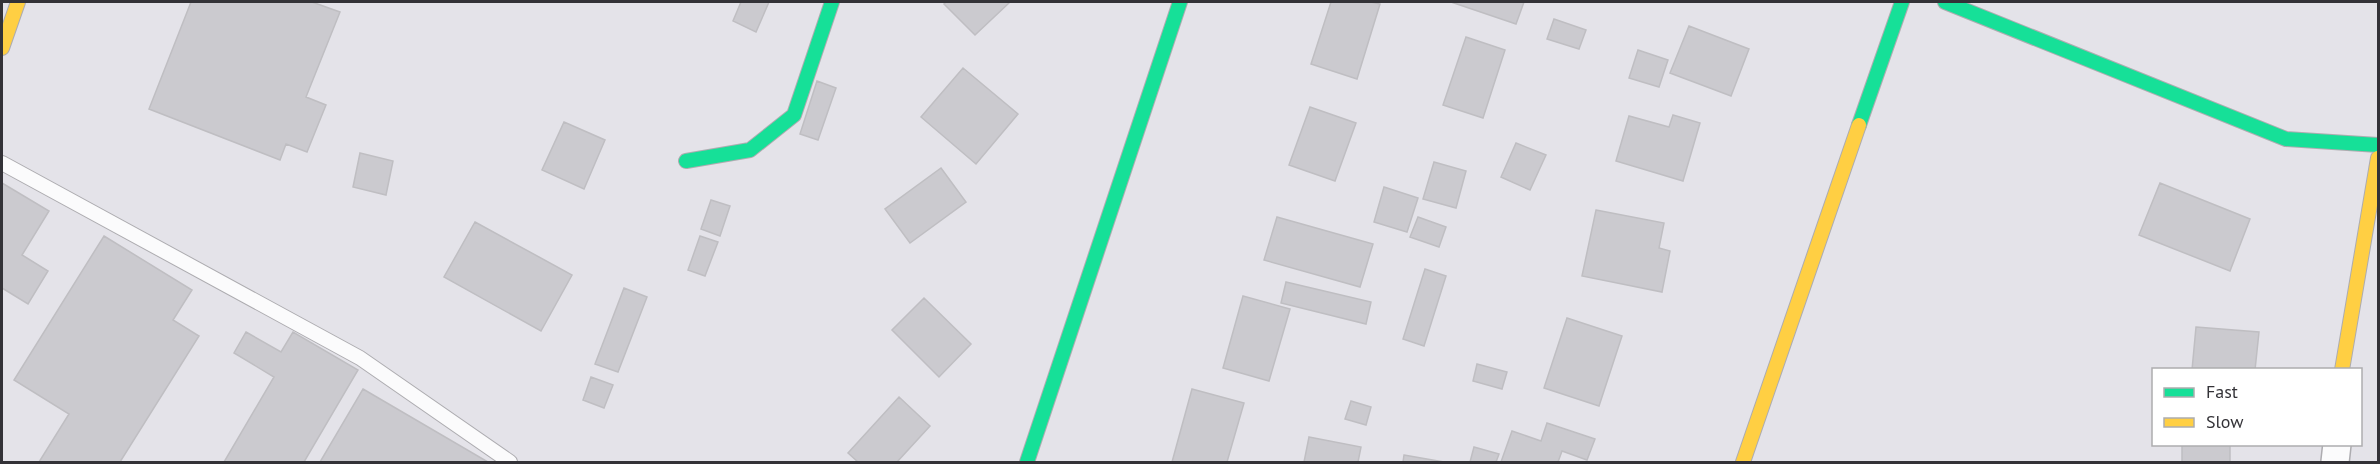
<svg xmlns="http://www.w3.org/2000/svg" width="2380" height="464" font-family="'PT Sans',sans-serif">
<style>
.building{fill:#cbcacf;stroke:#bfbec2;stroke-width:1.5}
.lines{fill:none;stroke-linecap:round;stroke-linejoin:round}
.lane-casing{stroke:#adacb0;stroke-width:16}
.street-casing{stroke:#adacb0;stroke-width:30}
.fast-casing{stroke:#adacb0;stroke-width:16}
.slow-casing{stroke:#adacb0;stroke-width:16}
.lane{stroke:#fbfbfc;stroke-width:14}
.street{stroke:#fbfbfc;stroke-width:27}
.fast{stroke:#16e098;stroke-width:14}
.slow{stroke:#ffcf43;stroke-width:14}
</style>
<rect width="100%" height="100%" fill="#e4e3e9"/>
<!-- building -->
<path class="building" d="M191 2H312L340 12 306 97 326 105 307 152 286 144 280 160 149 109Z
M741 2H769L756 32 733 21Z
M946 2H1010L975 35 944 4Z
M1331 2H1371L1380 4 1357 79 1311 64Z
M1451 2H1524L1516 24Z
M1554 19 1586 30 1579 49 1547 39Z
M1689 26 1749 49 1731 96 1670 73Z
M1466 37 1505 50 1483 118 1443 105Z
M1638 50 1668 60 1659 87 1629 78Z
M963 68 1018 114 976 164 921 117Z
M817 81 836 88 818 140 800 134Z
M1310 107 1356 123 1335 181 1289 165Z
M1673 115 1700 123 1683 181 1616 161 1629 116 1669 127Z
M564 122 605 140 584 189 542 170Z
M1516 143 1546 155 1530 190 1501 177Z
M360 153 393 161 386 195 353 187Z
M1434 162 1466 171 1456 208 1423 199Z
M941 168 966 202 910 243 885 209Z
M2 183 49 211 22 255 48 271 28 304 2 288Z
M2160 183 2250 219 2230 271 2139 235Z
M1384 187 1418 198 1407 232 1374 222Z
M711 200 730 206 720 236 701 229Z
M1596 210 1664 223 1659 248 1670 251 1662 292 1582 276Z
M1277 217 1373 244 1360 287 1264 260Z
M1418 217 1446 227 1439 247 1410 237Z
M475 222 572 275 541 331 444 277Z
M104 236 192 290 173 320 199 336 120 462H39L69 414 14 380Z
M700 236 718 242 705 276 688 270Z
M1425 269 1446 276 1424 346 1403 339Z
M1286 282 1371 302 1366 324 1281 303Z
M624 288 647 297 618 372 595 364Z
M1243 296 1290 309 1269 381 1223 368Z
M924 298 971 344 939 377 892 330Z
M1567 318 1622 336 1599 406 1544 388Z
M2196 327 2259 332 2255 370H2192Z
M246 332 281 352 293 332 358 370 304 462H224L274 377 234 353Z
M1477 364 1507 372 1502 389 1473 381Z
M591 377 613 385 604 408 583 400Z
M363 389 488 462H320Z
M1192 389 1244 403 1227 462H1172Z
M899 397 930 426 897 462H858L848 453Z
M1351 401 1371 407 1366 425 1345 419Z
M1547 423 1595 439 1587 460 1562 451 1558 462H1501L1512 431 1541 441Z
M1309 437 1361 447 1358 462H1304Z
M2182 444H2230V462H2182Z
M1474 447 1499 454 1496 462H1470Z
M1404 455 1444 462H1403Z"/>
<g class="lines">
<!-- lane casing -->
<g class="lane-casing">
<path id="lane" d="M2 163 360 358 510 462"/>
</g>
<!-- street casing -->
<g class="street-casing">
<path id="street" d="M2335 462 2337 444"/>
</g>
<!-- fast casing -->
<g class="fast-casing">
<path id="fast" d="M1945 2 2286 139 2378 145
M1859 125 1902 2
M686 161 750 150 794 115 832 2
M1027 462 1180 2"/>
</g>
<!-- slow casing -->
<g class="slow-casing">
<path id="slow" d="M2 48 18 2
M2342 370 2378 158
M1743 462 1859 125"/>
</g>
<!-- lane -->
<use href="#lane" class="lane"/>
<!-- street -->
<use href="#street" class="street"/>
<!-- fast -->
<use href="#fast" class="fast"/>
<!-- slow -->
<use href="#slow" class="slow"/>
</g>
<!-- border -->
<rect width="2380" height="464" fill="none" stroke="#333237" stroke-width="6"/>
<!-- legend -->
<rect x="2152" y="368" width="210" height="78" fill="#ffffff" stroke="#adadaf" stroke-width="1.5"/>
<rect x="2164" y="388" width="30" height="9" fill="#16e098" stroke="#adadaf" stroke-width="1.5"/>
<text x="2206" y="398" font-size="18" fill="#333237">Fast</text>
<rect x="2164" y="418" width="30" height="9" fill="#ffcf43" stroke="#adadaf" stroke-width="1.5"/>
<text x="2206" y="428" font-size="18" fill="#333237">Slow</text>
</svg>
